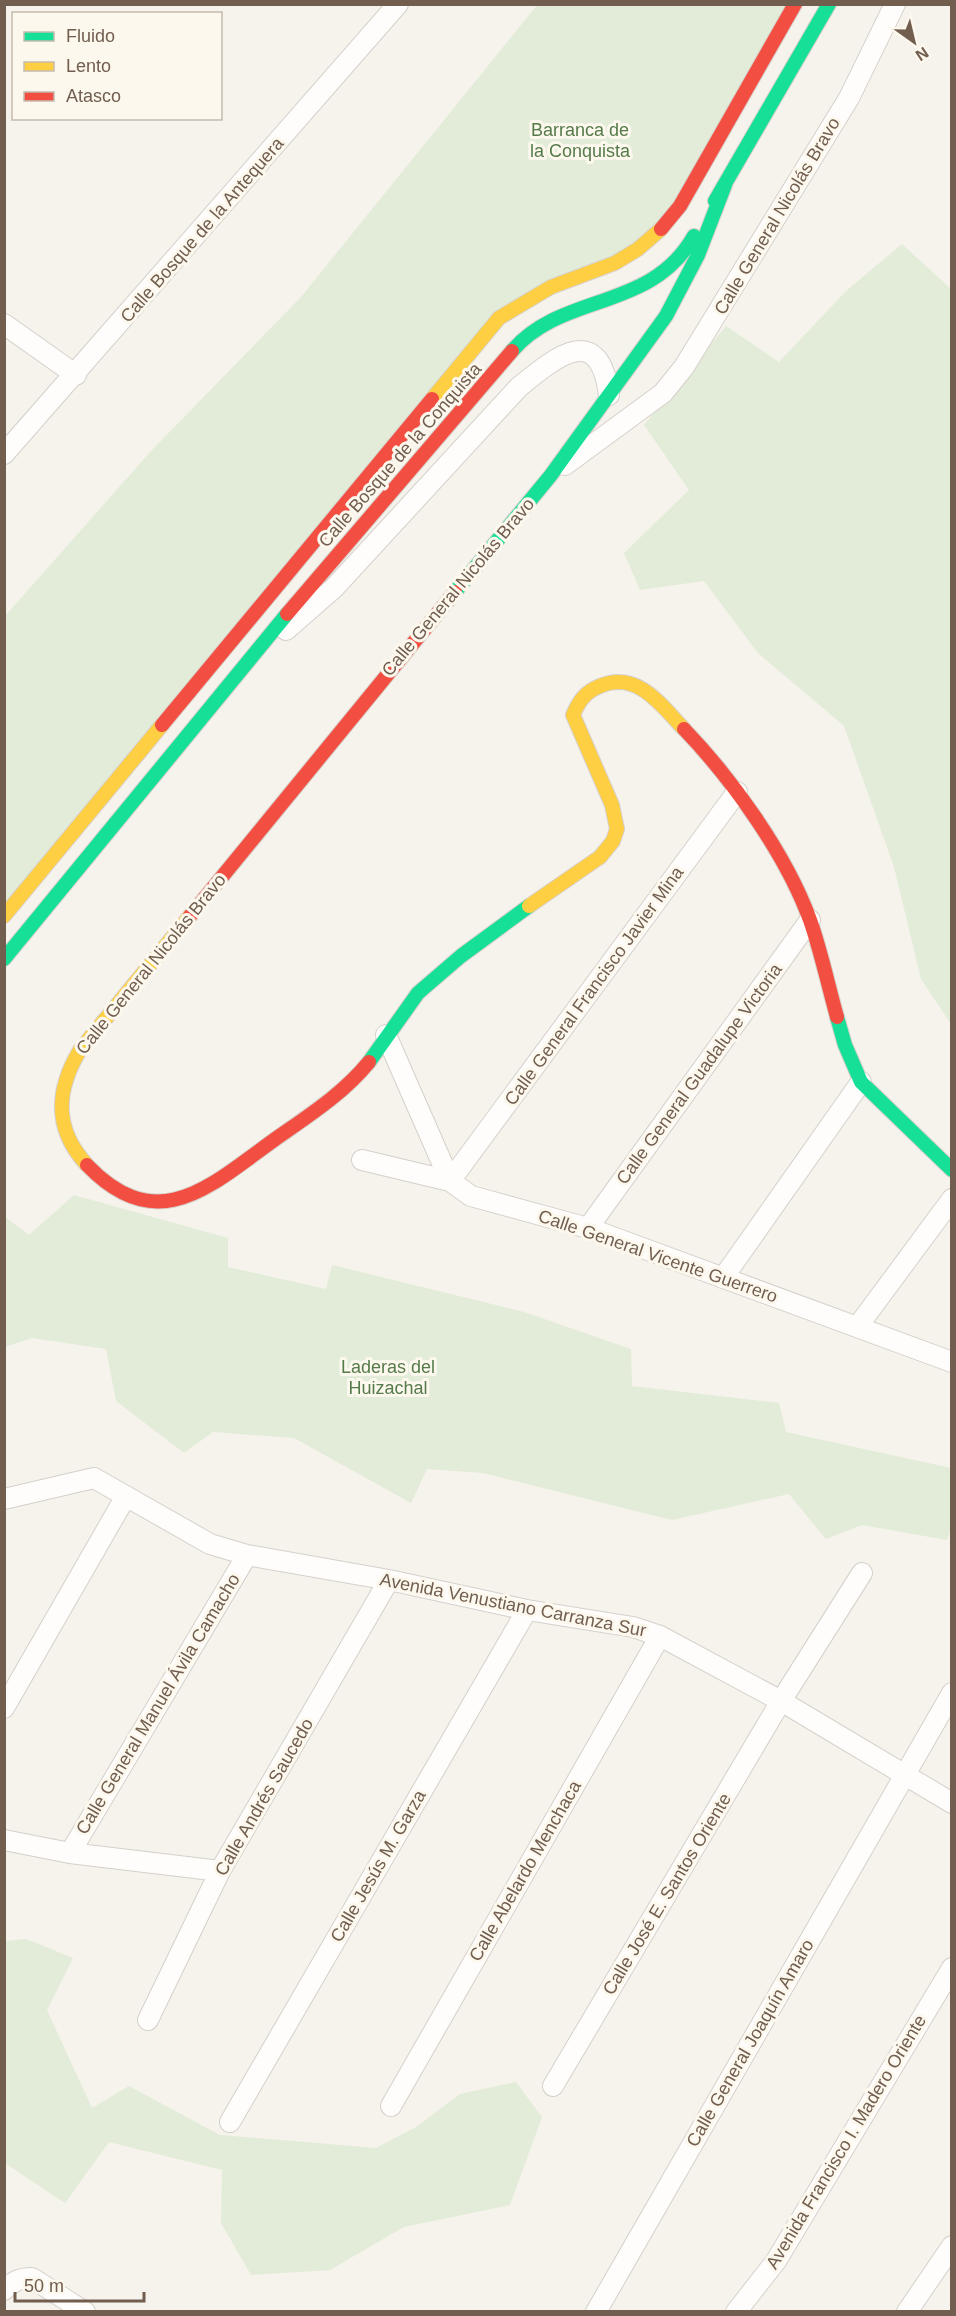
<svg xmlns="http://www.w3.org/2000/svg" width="956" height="2316" font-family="Helvetica,sans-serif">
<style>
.green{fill:#e2ecd8}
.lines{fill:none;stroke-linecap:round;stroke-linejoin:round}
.street-casing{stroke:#d5d0ca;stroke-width:22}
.fast-casing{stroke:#d6d0ca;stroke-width:16}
.slow-casing{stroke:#d6d0ca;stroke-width:16}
.jam-casing{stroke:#d6d0ca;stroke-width:16}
.street{stroke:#fefdfc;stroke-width:20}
.fast{stroke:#16e098;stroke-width:14}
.slow{stroke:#ffcf43;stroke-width:14}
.jam{stroke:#f24e42;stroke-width:14}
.labels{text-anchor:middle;stroke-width:6;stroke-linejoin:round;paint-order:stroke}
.park-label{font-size:18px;fill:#567b4b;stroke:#fdf8ee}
.street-label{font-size:18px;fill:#715e4f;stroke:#fdf8ee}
</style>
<rect width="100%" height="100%" fill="#f6f3ec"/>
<!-- green -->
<path class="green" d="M537 5H793L660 230 499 318 5 917V616L151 451 301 297Z
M902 244 951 289V1024L921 979 894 867 844 726 758 653 704 581 640 590 624 553 689 490 644 425 726 326 779 362 846 291Z
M74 1195 228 1238V1267L326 1289 332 1265 524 1312 631 1349 632 1386 779 1403 786 1432 951 1468V1529L947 1540 862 1525 826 1539 789 1494 672 1520 483 1473 427 1469 411 1503 294 1438 213 1432 184 1453 116 1401 106 1349 32 1338 5 1347V1217L29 1235Z
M26 1939 73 1958 47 2010 92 2108 129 2086 220 2135 376 2148 416 2127 460 2094 516 2082 542 2117 510 2205 404 2227 330 2270 251 2275 221 2223 222 2170 109 2142 65 2203 5 2163V1941Z"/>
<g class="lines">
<!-- street casing -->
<g class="street-casing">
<path id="street" d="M4 324 76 375
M4 454 398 4
M565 465 663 393 684 367 849 98 895 4
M286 630 334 588 519 387C557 356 599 321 609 395
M386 1035 450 1181 737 792
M362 1160 450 1181 471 1196 588 1228 952 1362
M588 1228 810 920
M723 1278 861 1082
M858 1326 952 1199
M4 1499 94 1478 210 1544 247 1555 389 1580 527 1610 633 1627 660 1636 781 1701 952 1803
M4 1708 126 1496
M4 1840 70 1853 220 1871
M70 1853 247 1555
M148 2020 220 1871 389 1580
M553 2086 781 1701 862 1573
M391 2106 660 1636
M230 2122 527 1610
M4 2290C13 2281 20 2278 32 2278L85 2312
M596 2312 952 1693
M736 2312 776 2261 952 1968
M907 2312 952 2246"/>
</g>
<!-- fast casing -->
<g class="fast-casing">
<path id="fast" d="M715 201 829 4
M512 351C562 292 651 312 694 236
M455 592 551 475 666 316 698 255 725 185
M4 959 287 614
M837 1017 845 1045 861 1082 952 1170
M369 1062 418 993 461 956 529 906"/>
</g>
<!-- slow casing -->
<g class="slow-casing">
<path id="slow" d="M432 399 499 318 551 287 615 263 638 249 661 229
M529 906 600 857 613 841 617 829 612 805 573 715C579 701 585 692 600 686 637 670 661 705 684 729
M4 916 162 725
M87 1165C53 1128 56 1090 80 1050L190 916"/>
</g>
<!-- jam casing -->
<g class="jam-casing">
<path id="jam" d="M661 229 680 206 795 4
M287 614 512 351
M162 725 432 399
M684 729C732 779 786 854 810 920 821 951 828 985 837 1017
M190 916 455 592
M87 1165C158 1239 211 1185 274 1140 308 1116 343 1094 369 1062"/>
</g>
<!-- street -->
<use href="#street" class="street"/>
<!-- fast -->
<use href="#fast" class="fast"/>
<!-- slow -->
<use href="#slow" class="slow"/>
<!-- jam -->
<use href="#jam" class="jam"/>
</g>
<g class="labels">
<!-- park labels -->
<g class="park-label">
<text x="580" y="136">Barranca de<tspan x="580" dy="21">la Conquista</tspan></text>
<text x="388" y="1373">Laderas del<tspan x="388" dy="21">Huizachal</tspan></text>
</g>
<!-- street labels -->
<g class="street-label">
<text transform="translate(777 216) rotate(-59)" y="6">Calle General Nicolás Bravo</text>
<text transform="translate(202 230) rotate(-49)" y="6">Calle Bosque de la Antequera</text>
<text transform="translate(400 455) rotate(-49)" y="6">Calle Bosque de la Conquista</text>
<text transform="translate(458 587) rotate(-50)" y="6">Calle General Nicolás Bravo</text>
<text transform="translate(151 964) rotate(-51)" y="6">Calle General Nicolás Bravo</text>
<text transform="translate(594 986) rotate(-54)" y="6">Calle General Francisco Javier Mina</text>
<text transform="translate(699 1074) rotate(-54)" y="6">Calle General Guadalupe Victoria</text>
<text transform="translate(658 1256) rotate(19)" y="6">Calle General Vicente Guerrero</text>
<text transform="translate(513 1605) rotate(11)" y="6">Avenida Venustiano Carranza Sur</text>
<text transform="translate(158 1704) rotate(-59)" y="6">Calle General Manuel Ávila Camacho</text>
<text transform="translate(264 1797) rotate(-60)" y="6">Calle Andrés Saucedo</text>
<text transform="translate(378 1866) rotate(-60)" y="6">Calle Jesús M. Garza</text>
<text transform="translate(525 1871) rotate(-60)" y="6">Calle Abelardo Menchaca</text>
<text transform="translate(667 1894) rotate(-59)" y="6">Calle José E. Santos Oriente</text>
<text transform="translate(750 2043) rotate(-60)" y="6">Calle General Joaquín Amaro</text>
<text transform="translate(846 2142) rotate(-59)" y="6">Avenida Francisco I. Madero Oriente</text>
</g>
</g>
<!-- border -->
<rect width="956" height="2316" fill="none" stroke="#715e4f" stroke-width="12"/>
<!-- legend -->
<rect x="12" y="12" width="210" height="108" fill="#fdf8ee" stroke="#c5baae" stroke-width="1.5"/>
<rect x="24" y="32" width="30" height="9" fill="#16e098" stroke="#c5baae" stroke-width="1.5"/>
<text x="66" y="42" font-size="18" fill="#715e4f">Fluido</text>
<rect x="24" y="62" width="30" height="9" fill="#ffcf43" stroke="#c5baae" stroke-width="1.5"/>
<text x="66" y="72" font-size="18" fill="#715e4f">Lento</text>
<rect x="24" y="92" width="30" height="9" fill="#f24e42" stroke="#c5baae" stroke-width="1.5"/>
<text x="66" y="102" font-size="18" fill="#715e4f">Atasco</text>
<!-- north arrow -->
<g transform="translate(914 42) rotate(146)" stroke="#fdf8ee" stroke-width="4.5" paint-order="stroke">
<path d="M0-4.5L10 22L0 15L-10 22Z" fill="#715e4f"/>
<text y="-9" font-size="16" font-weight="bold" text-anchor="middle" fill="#715e4f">N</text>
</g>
<!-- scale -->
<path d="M15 2292v9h129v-9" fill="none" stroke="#715e4f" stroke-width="3"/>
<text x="24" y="2292" font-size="18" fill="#715e4f" stroke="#fdf8ee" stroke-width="4.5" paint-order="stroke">50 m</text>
</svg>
